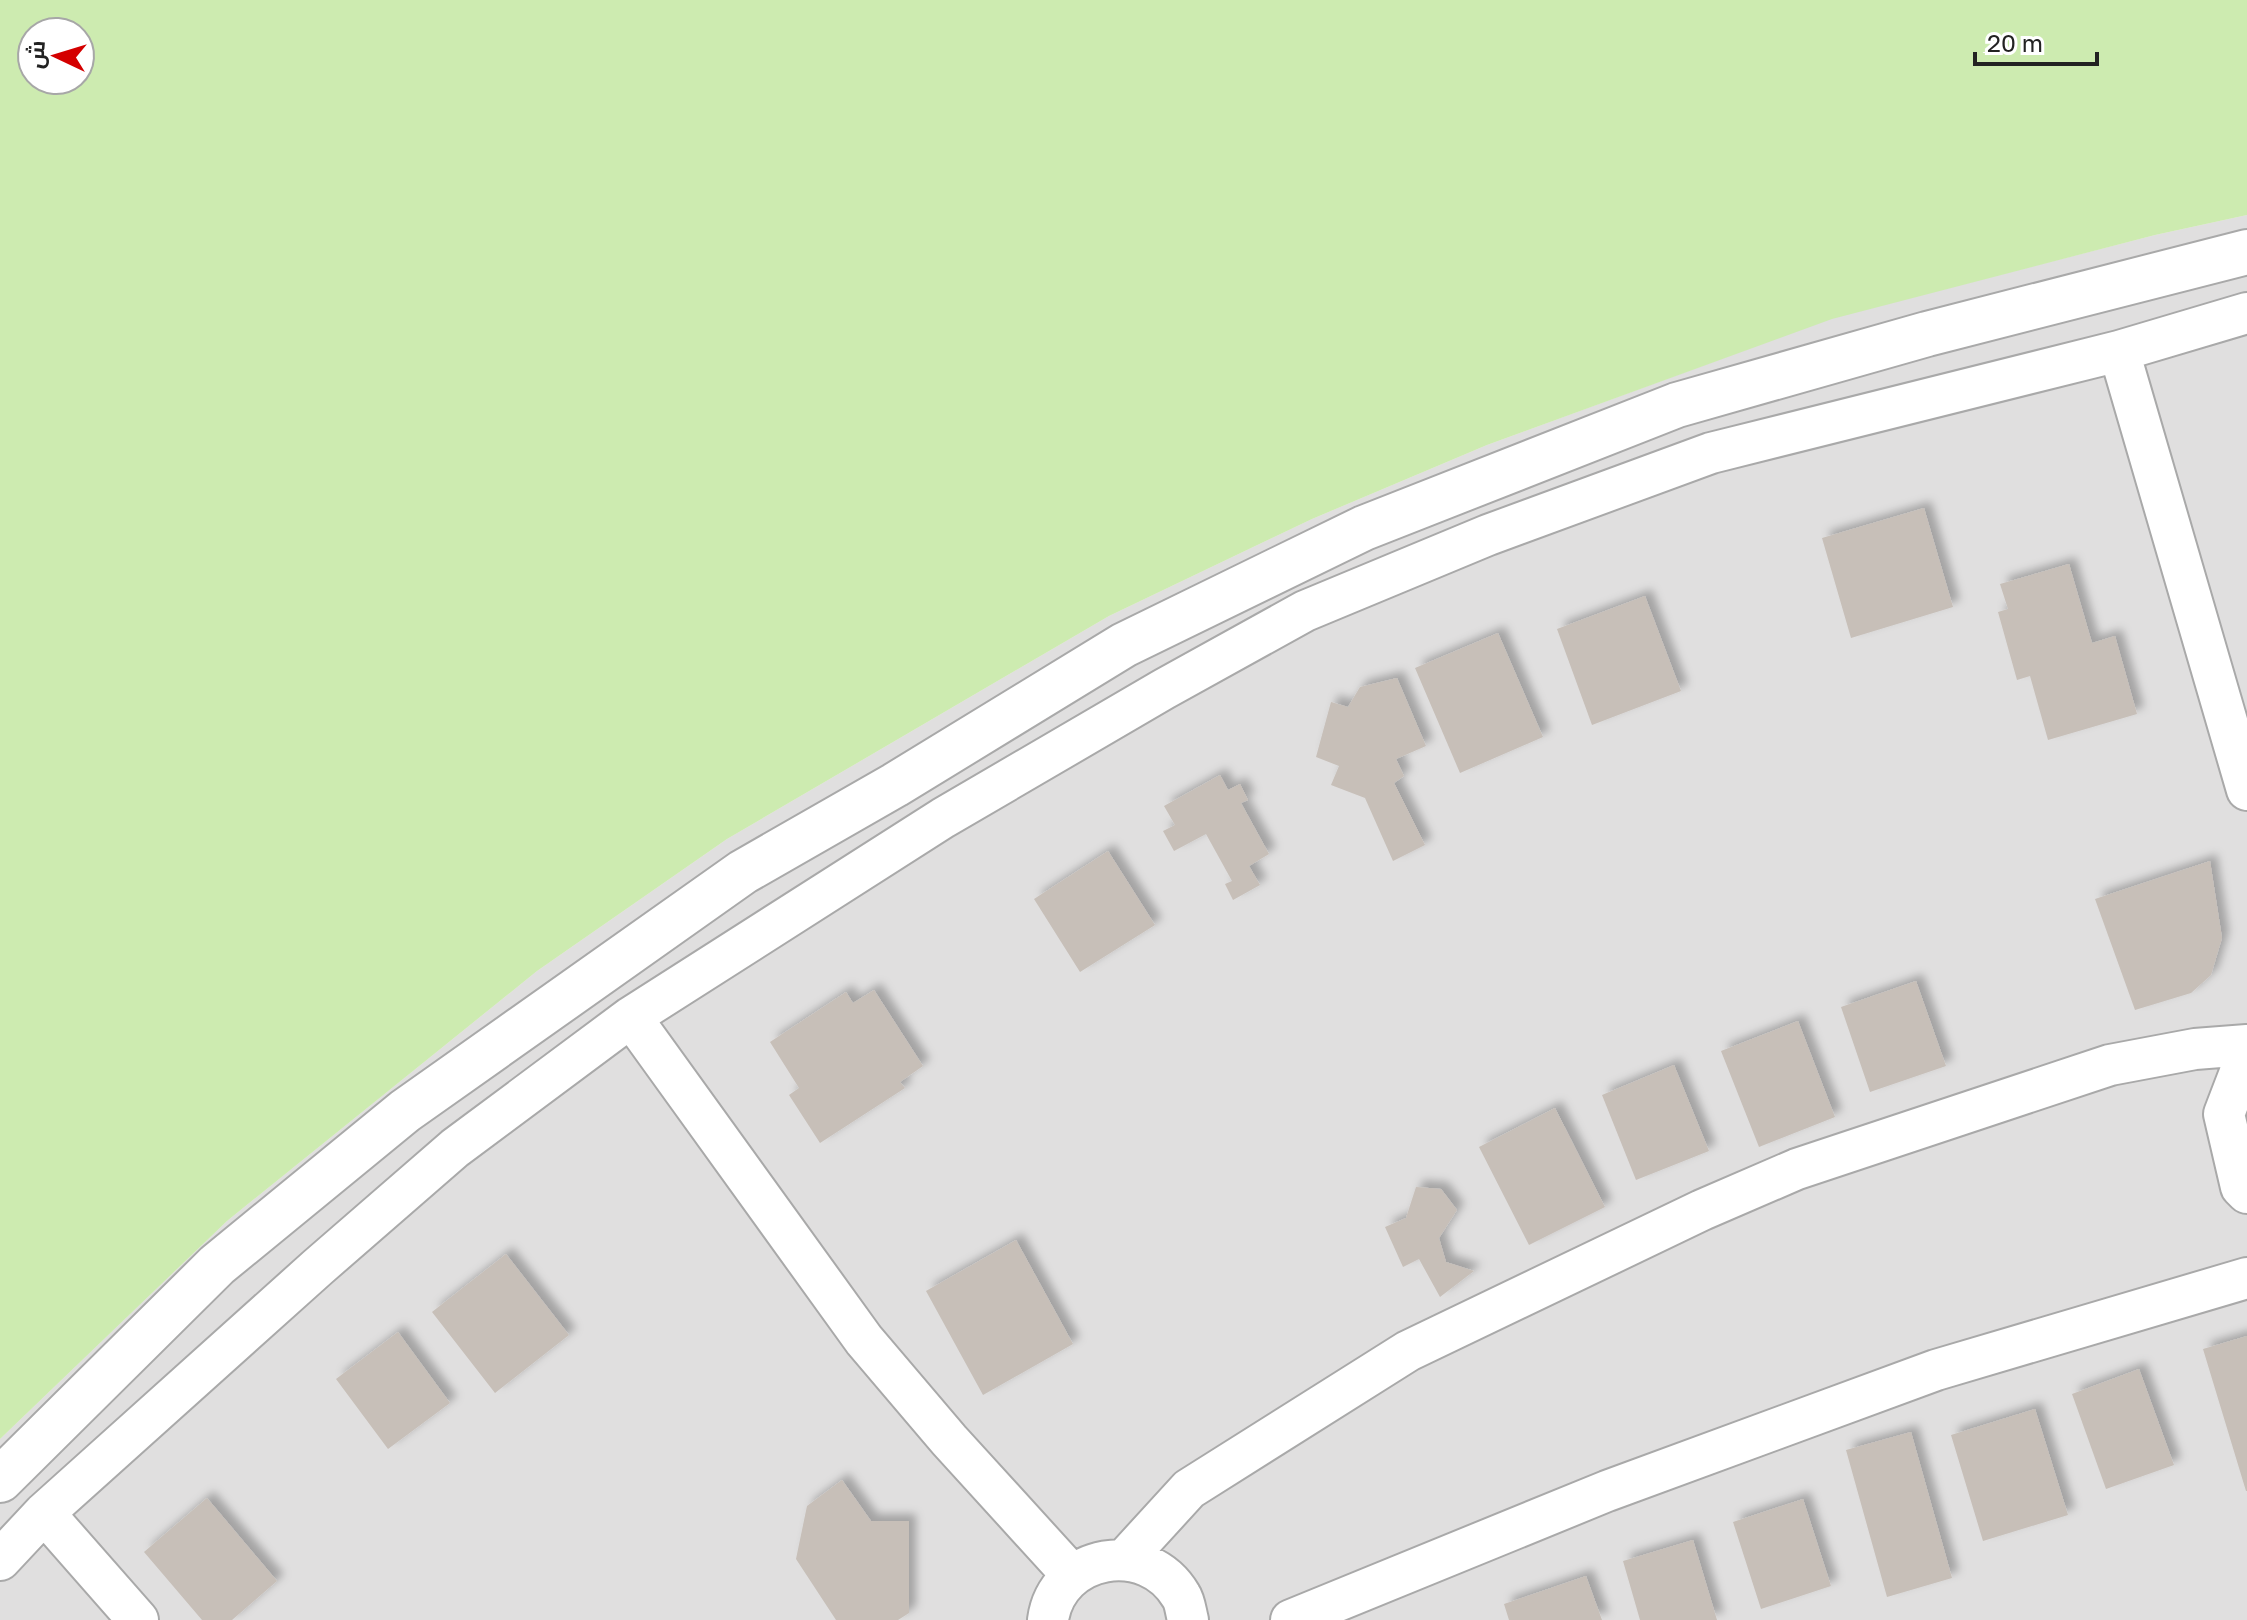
<svg xmlns="http://www.w3.org/2000/svg" width="2247" height="1620" font-family="'Golos Text',Cairo,sans-serif">
<style>
.residential{fill:#e0dfdf}
.grass{fill:#cdebb0;fill-rule:evenodd}
.building{fill:#c7bfb8;filter:url(#shadow)}
.lines{fill:none;stroke-linecap:round;stroke-linejoin:round}
.minor-casing{stroke:#a9a9a9;stroke-width:44}
.tertiary-casing{stroke:#a9a9a9;stroke-width:48}
.minor{stroke:#fff;stroke-width:40}
.tertiary{stroke:#fff;stroke-width:44}
</style>
<defs>
<filter id="shadow"><feDropShadow dx="7" dy="-7" stdDeviation="4" flood-color="#0004"/></filter>
</defs>
<rect width="100%" height="100%" fill="#f2efe9"/>
<!-- residential -->
<path class="residential" d="M2247 215V1620H0V1439L227 1221 537 971 727 839 1109 616 1312 519 1487 445 1832 318 2155 235Z"/>
<!-- grass -->
<path class="grass" d="M0 0H2247V215L2155 235 1832 319 1487 445 1312 519 1109 616 727 839 537 971 227 1221 0 1439ZM32 32H80V80H32Z"/>
<!-- building -->
<path class="building" d="M1924 508 1953 607 1851 638 1822 538Z
M2069 564 2092 643 2115 636 2137 714 2048 740 2030 676 2017 680 1998 612 2008 609 2000 584Z
M1645 596 1681 691 1592 725 1557 629Z
M1498 633 1543 737 1460 773 1415 668Z
M1397 678 1426 746 1396 759 1404 776 1394 783 1425 845 1393 861 1365 798 1331 785 1339 766 1316 757 1331 702 1348 707 1360 687Z
M1220 775 1228 790 1240 784 1248 800 1241 803 1269 854 1249 866 1260 885 1233 900 1225 884 1232 881 1206 834 1174 851 1163 831 1175 825 1164 806Z
M1108 851 1155 925 1080 972 1034 899Z
M2210 861 2222 938 2211 975 2191 993 2135 1010 2095 899Z
M1916 981 1946 1066 1870 1092 1841 1007Z
M874 990 923 1066 900 1082 905 1088 820 1143 789 1095 799 1088 770 1042 846 992 853 1003Z
M1798 1021 1835 1117 1759 1147 1721 1051Z
M1674 1065 1709 1151 1636 1180 1602 1095Z
M1555 1108 1605 1207 1529 1245 1479 1147Z
M1416 1187 1441 1189 1457 1210 1439 1238 1446 1262 1474 1271 1440 1297 1419 1259 1403 1267 1385 1227 1406 1218Z
M1016 1240 1073 1344 983 1395 926 1291Z
M506 1254 569 1335 495 1393 432 1312Z
M398 1332 450 1403 388 1449 336 1379Z
M2247 1336V1491H2246L2203 1349Z
M2139 1369 2174 1465 2106 1489 2072 1394Z
M2035 1409 2068 1515 1983 1541 1951 1435Z
M1911 1432 1952 1578 1887 1597 1846 1450Z
M842 1480 871 1521H909V1613L898 1620H836L796 1559 807 1506Z
M207 1498 277 1581 232 1620H202L144 1552Z
M1803 1499 1831 1586 1761 1609 1733 1522Z
M1693 1540 1717 1620H1640L1623 1561Z
M1586 1576 1602 1620H1509L1504 1604Z"/>
<g class="lines">
<!-- minor casing -->
<g class="minor-casing">
<path id="minor" d="M2119 351 2247 790
M631 1017 864 1340 949 1440 1072 1575
M2247 1054 2224 1114 2241 1187 2247 1193
M44 1513 138 1620
M1125 1559 1189 1489 1408 1351 1702 1210 1797 1169 2110 1065 2195 1049 2247 1045
M0 1560 44 1513 318 1267 455 1148 631 1017 943 818 1164 689 1305 611 1488 535 1711 453 2119 351 2247 313
M1048 1620C1057 1554 1147 1538 1181 1596 1185 1602 1186 1613 1188 1620
M1291 1620 1607 1491 1936 1370 2247 1278"/>
</g>
<!-- tertiary casing -->
<g class="tertiary-casing">
<path id="tertiary" d="M0 1480 217 1265 405 1111 743 872 895 785 1124 645 1364 528 1677 405 1927 334 2247 252"/>
</g>
<!-- minor -->
<use href="#minor" class="minor"/>
<!-- tertiary -->
<use href="#tertiary" class="tertiary"/>
</g>
<!-- north arrow -->
<g transform="translate(56 56) rotate(274)"><circle r="38" fill="#ffffff" stroke="#a7a7a7" stroke-width="2"/>
<path d="M0-6L14 30L0 20L-14 30Z" fill="#d40000"/>
<text y="-12" font-size="22" font-weight="bold" text-anchor="middle" fill="#222222">ش</text>
</g>
<!-- scale -->
<path d="M1975 52v12h122v-12" fill="none" stroke="#222222" stroke-width="4"/>
<text x="1987" y="52" font-size="24" fill="#222222" stroke="#ffffff" stroke-width="6" paint-order="stroke">20 m</text>
</svg>
